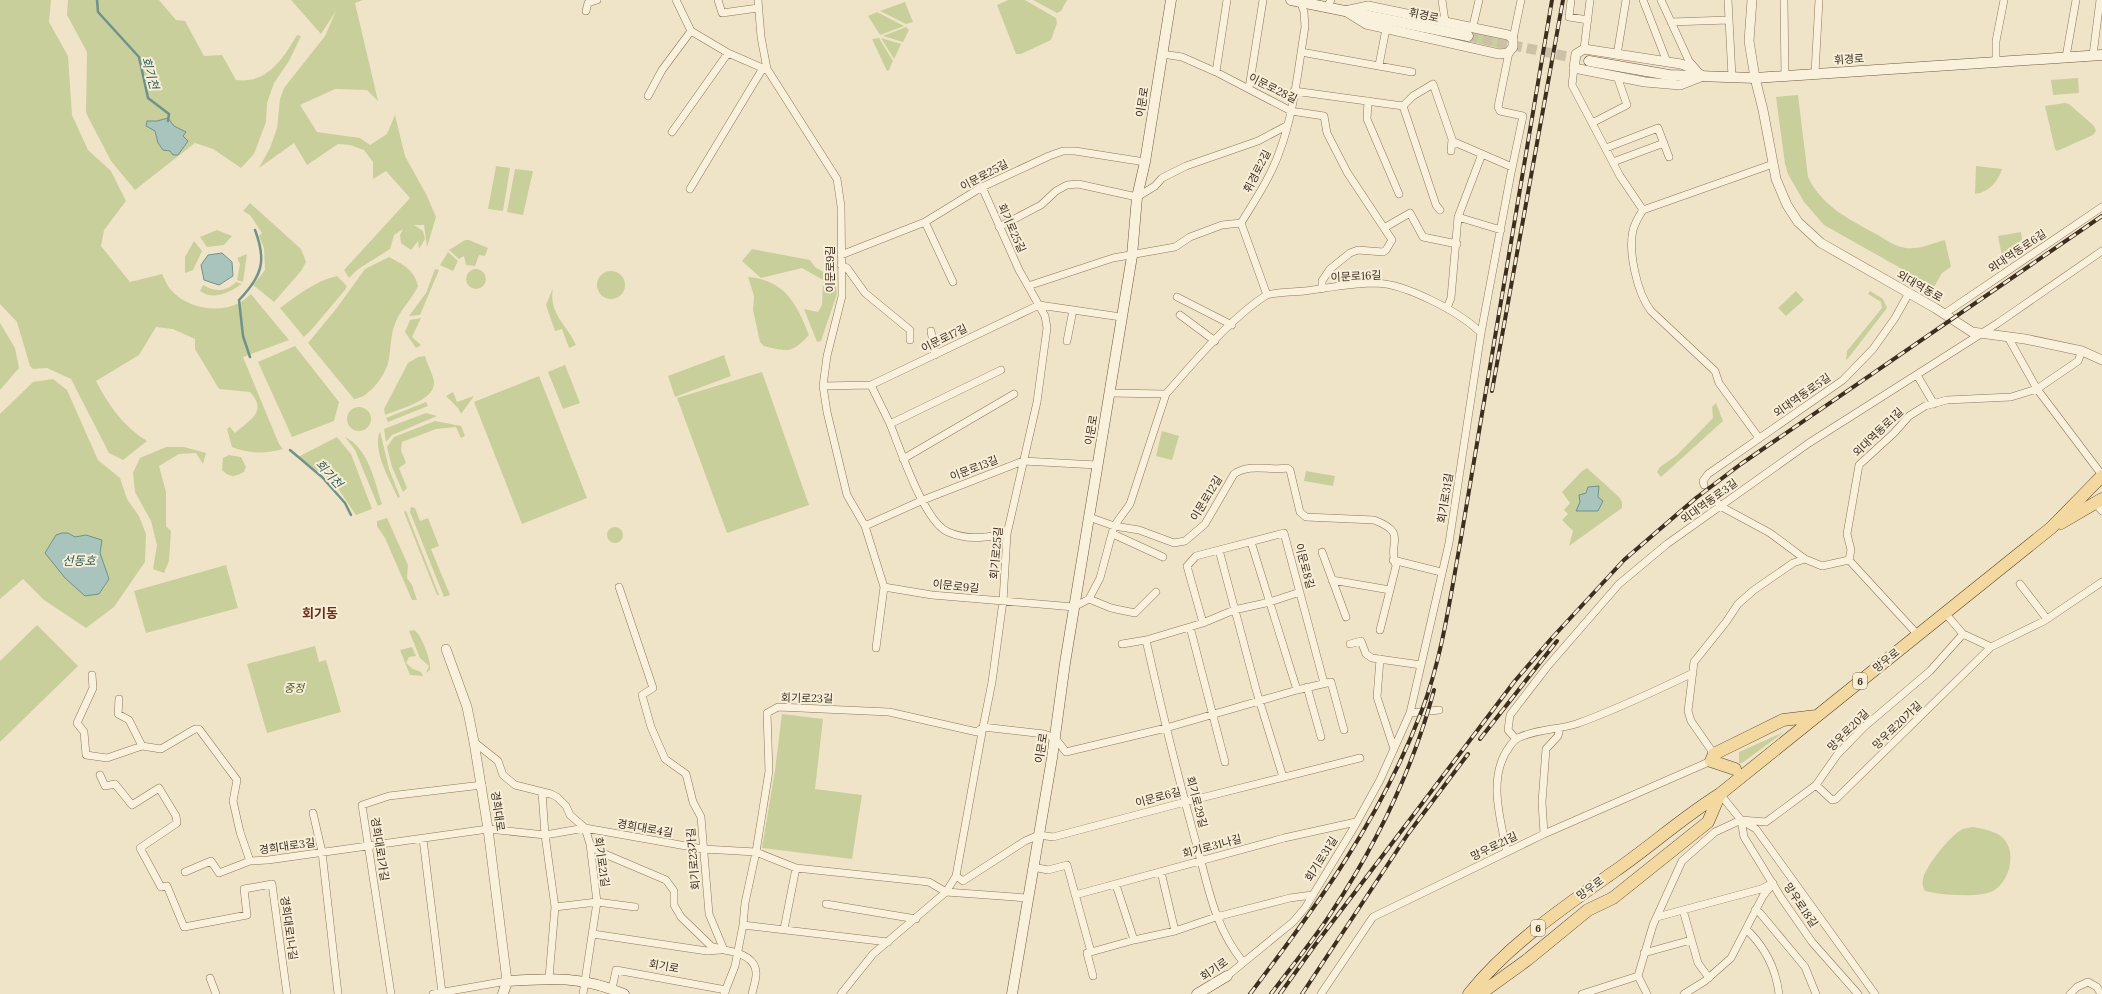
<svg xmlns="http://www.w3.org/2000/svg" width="2102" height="994" font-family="Lora,'Noto Sans KR',serif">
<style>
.green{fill:#c9cf9b}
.water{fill:#a9c4bc;stroke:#6f938a}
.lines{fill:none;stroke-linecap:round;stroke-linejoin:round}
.stream{stroke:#6f938a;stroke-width:2.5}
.minor-tunnel{stroke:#ccc0a6;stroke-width:7;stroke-dasharray:7 3.5;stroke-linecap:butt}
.secondary-tunnel{stroke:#ccc0a6;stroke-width:10;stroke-dasharray:10 5;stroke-linecap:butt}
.minor-casing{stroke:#8d765c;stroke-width:8}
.tertiary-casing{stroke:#8d765c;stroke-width:10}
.secondary-casing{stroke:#6f573f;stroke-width:11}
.primary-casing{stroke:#5b4430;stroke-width:13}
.minor{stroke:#faf1dc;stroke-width:7}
.tertiary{stroke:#faf1dc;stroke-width:9}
.secondary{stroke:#faf1dc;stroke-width:10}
.primary{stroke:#f3d9a0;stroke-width:12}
.rail-casing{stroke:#3d2e20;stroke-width:4}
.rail{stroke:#f7eed8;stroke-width:2.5;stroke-dasharray:8;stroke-linecap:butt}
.labels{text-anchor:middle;stroke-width:4;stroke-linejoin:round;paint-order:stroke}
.shield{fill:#f7eed8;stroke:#756857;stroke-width:1}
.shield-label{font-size:10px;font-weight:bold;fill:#3d2e20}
.street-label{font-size:11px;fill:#3d2e20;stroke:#f7eed8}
.park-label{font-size:11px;font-style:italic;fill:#4d5a26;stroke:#f7eed8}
.water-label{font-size:12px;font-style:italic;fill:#2f5d5a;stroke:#f7eed8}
.quarter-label{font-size:13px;font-weight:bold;fill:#6b2e1e;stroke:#f7eed8}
</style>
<rect width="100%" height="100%" fill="#f0e4c8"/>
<!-- green -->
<path class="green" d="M0 0H51L49 22 68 56 72 115 88 150 111 171 126 201 104 230 101 246 130 282 162 274C165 279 167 286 171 290 187 308 217 314 239 303 243 301 247 297 251 294L289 340 243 357 279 444 283 449C266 454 250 454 232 447L227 429 230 427 235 433C250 419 268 412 250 392L219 389 195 349V339L173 329 156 327 139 355 96 381C109 406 123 426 147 441L123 460 109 453 71 379 47 368 33 369 30 366 17 322 0 304Z
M68 0H159L176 20 185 21 204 56 222 55 236 80C267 84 283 59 297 35L301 36 289 61 274 83 267 103 266 122 254 154 241 168 213 149 195 143 135 190 111 161 86 113 87 52 67 15Z
M291 0H363L355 3 378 101 367 90 335 89 300 105 317 132 360 138 370 145 387 134 395 115 405 156 427 196 436 217 427 247 424 225H414L423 231 425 239 419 249 418 241 411 250 401 243 400 235 403 229 394 235 390 249 357 270 349 278 344 270 410 198 386 171 373 179V162L364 150 350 145 338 144 307 165 294 143 259 168 270 148 277 128 280 99 284 88 325 36 336 11 321 34Z
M1008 0H1025L1056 18 1057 23 1051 40 1021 54H1016L997 5Z
M1033 0H1067L1061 11 1057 13Z
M905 2 913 22 906 24 880 11Z
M877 12 904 26 880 35 868 16Z
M906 27 909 30 903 42 883 36Z
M1471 30 1505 38 1502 49 1468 41Z
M879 38 893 61 889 70 887 71 872 39Z
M881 38 901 44 894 59Z
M2078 78 2079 93 2053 95 2051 80Z
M1798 95 1808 177C1822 207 1851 220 1878 235 1886 240 1896 247 1906 248 1918 250 1933 243 1945 240L1951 267 1942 273 1934 287 1824 225 1804 202 1788 174 1785 164 1776 97Z
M2065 103 2069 104 2094 126 2096 131 2093 135 2057 151 2055 149 2045 106Z
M496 166 510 168 503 211 488 209Z
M1976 166 2002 169C1998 182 1989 192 1975 194Z
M515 169 533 171 523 215 507 212Z
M250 203 301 249 306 262 301 271 274 302 253 285 265 270 264 248 259 236 262 233 250 215 243 211Z
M217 230 232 236 224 245 207 247 200 237Z
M2021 232 2024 252 2002 256 1998 236Z
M465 240H469L488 248 485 256 479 255 475 266 466 265 464 256 459 259 449 250Z
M194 241 202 251 193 270 185 273V257Z
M752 249 810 260 815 267 835 279 837 294 821 341 817 342 804 309 818 312 822 305 823 280 802 268 761 278 742 261Z
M448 252 458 261 453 271 440 265Z
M247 254 243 282 237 280 240 264 237 258Z
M389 257C402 264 415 270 418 286 413 297 404 306 398 317 391 329 391 345 389 359 387 373 370 398 354 399L308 343 336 309 365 269Z
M435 269 439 270 420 315 409 316 426 293Z
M466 279a10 10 0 1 1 20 0a10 10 0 1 1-20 0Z
M597 285a14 14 0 1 1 28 0a14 14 0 1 1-28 0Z
M337 276 347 286 345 290 312 329 304 337 280 308C298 295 315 281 337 276Z
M748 277C785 280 797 304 809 335 791 354 788 352 764 346L760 342 753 310 754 296Z
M236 282 242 284C230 292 214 301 200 291L203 285C215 292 226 292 236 282Z
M553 288C548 313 567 325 576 345L569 348 562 329 555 331 546 305Z
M1796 291 1804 300 1786 316 1778 308Z
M1870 291 1883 299 1887 308 1846 361 1847 351 1882 308 1881 302 1868 294Z
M421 318 412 337 421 345 416 348 405 332 410 320Z
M0 323 15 348 19 368 0 390Z
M295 346 339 402 334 421 292 437 258 362Z
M724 355 731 376 675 397 668 376Z
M425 356C427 364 433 374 434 382 435 401 399 409 385 415L384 409 408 363 418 357Z
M565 365 580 403 563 409 548 372Z
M762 372 809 505 727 533 677 398Z
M539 376 587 498 522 524 474 402Z
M53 379 67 390 98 460 120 478 127 499 139 516 146 534 145 562 114 607 86 628 44 600 23 579 0 599V414L33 382Z
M453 392 457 402 474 396 461 414 458 408 446 396Z
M426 402 428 406 388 422 386 418Z
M1716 403 1723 421 1661 477 1657 472 1660 467 1677 455 1713 418 1712 407Z
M347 419a12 12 0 1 1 24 0a12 12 0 1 1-24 0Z
M426 413 437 416 392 435 386 442 384 429Z
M435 421 461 426 465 436 461 438 456 427 436 429 402 442 401 450 406 463 399 468 407 488 403 492 392 467 387 447 394 437Z
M380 431 389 469 400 497 398 498C390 479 372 452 380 431Z
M1162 431 1179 436 1172 460 1156 456Z
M337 437 351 454 372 509 356 515 333 481 298 457Z
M345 437C369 449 374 480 382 504L378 506 355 450Z
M166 447H184L206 453 203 464 196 453 179 454 159 466 166 492V526L171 531 169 561 164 573 153 569 157 545 151 521 135 492 133 473 140 458Z
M229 455 241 457 246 467 244 472C235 477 230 478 222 470L223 458Z
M1587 468 1619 497 1622 502V508L1569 546 1573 531 1562 520 1568 514 1564 510 1570 503 1562 492 1582 471Z
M1306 471 1335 476 1333 486 1304 481Z
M411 507 415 508 420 521 428 518 439 546 431 549 450 595 444 597 410 512Z
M406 511 439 595H437L404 512Z
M387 518 408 565 407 578 412 585 417 600H412L385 538 377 526V521Z
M607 535a8 8 0 1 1 16 0a8 8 0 1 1-16 0Z
M226 565 238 608 146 633 134 591Z
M37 625 78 666 0 742V661Z
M414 630C421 633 432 662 430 670L426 673 429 666 420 658 409 631Z
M315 646 319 662 326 660 341 712 267 733 247 664Z
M412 647 416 656 409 657 406 663 413 669 421 672 423 676 410 675 400 650Z
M782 714 823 719 815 789 862 795 852 859 762 848 775 770Z
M1784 732 1742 763H1739V752Z
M1973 827C1983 829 1997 831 2004 839 2017 854 2009 882 1993 891 1980 898 1939 895 1925 891 1923 887 1922 884 1923 879 1925 867 1950 836 1961 830 1964 828 1969 828 1973 827Z"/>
<!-- water -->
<path class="water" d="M168 118 174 126 186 132 183 136 188 141 178 155H173L170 151 163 150 158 143 155 131 146 126 147 121H157Z
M222 253 232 262 233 276 219 285 204 280 201 265 208 255Z
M1599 486 1598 497 1603 501 1598 511H1576L1580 502 1579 495 1586 493 1588 487Z
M62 533H68L75 537 86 535 102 540 100 553 109 579 99 594 85 596 65 578 45 553 56 535Z"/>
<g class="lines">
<!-- stream -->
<path class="stream" d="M97 0 98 12 139 57 148 98 169 114 168 121
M250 357 243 336 239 300C262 276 267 261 255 230
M290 450 322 477 345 503 351 515"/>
<!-- minor-tunnel -->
<path class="minor-tunnel" d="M1704 485 1715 499"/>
<!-- secondary-tunnel -->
<path class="secondary-tunnel" d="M1468 36 1589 61"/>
<!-- minor casing -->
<g class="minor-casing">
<path id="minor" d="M676 0 691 31 728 53 767 70
M718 0 722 13 758 8
M758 0 761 37 767 69 837 179 841 206 842 296 827 356 823 386 827 412 847 495 865 526 884 587 932 595 1074 607 1089 599 1111 608 1135 613 1156 592
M1442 0 1445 21
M1571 0 1569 17 1588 20
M1643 0 1667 62
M1661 0 1689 61 1697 70
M1728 0 1732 77
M1784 0 1785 76
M1327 7 1331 0
M586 11 588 3 597 0
M1671 22 1728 20
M1473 26 1479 0
M1513 39 1521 0
M1584 49 1590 0
M1301 52 1412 72
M1162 54 1182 57 1216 72 1291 111 1324 116 1327 133 1347 172 1392 240 1386 250 1383 252 1358 250 1350 253 1330 269 1322 281V289
M1617 55 1626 0
M2093 55 2100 0
M2066 57 2076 0
M1996 62V41L2004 0
M1379 65 1386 29
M1574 68 1572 85 1620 176 1643 210 1773 164
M1216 72 1227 0
M1815 73 1819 0
M1249 88 1263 0
M1294 91 1403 106 1413 96 1433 84 1452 139 1451 151
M648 96 662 70 691 31
M1368 101 1367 119 1399 194
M1403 106 1436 205 1440 210
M1592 123 1627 105 1617 76
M672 132 728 53
M1452 141 1512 167
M1606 148 1658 128 1669 157
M1613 162 1664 143
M690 189 763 68
M1643 210C1639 216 1635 223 1633 230 1628 252 1637 293 1651 311L1715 371 1719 383 1759 438
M1458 217 1501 230
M925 222 953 282
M999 227 1041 205 1056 191 1067 185 1078 184 1137 197 1155 186 1162 178 1186 166 1258 141 1288 125
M1384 228 1410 213 1423 237 1457 244
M841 255 925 222 982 187 1049 156 1063 151H1075L1145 162
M841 265 847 268 865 293 910 330V340
M1028 286 1113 258 1175 247 1190 237 1222 225 1241 223
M1267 295 1241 223C1255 200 1270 178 1279 153 1294 114 1298 69 1305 27L1304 12 1300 0
M1177 297 1232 325
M1447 308 1451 298 1458 217 1482 154
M1944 314 2102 207
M1180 315 1215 341
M931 331 935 355
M2008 337 2037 389 2102 475
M1067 341 1073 310
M1917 375 1934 404
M871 385C877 398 884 411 890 424 900 448 924 522 948 532 969 541 986 537 1007 534
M823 386 871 385 1039 305 1121 317
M1109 393 1166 394C1194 362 1230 319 1265 296 1271 292 1296 292 1304 291 1328 288 1352 283 1376 283 1406 284 1460 312 1481 333
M890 424 1001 370
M903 459 1014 394
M1704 485 1703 481 1708 474 1843 380 1873 349 1895 318 1909 293
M1715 499 1720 506 1770 533 1805 559 1822 566 1849 560
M2096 504 2102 511
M1089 517 1114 526 1130 504 1166 394
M865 526 923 500 1023 461 1097 465
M1113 534 1163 557
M1251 542 1297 690
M1219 550 1257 693 1283 777
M1322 552 1346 617
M1393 560 1441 572
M1849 560 1851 550 1847 534 1859 465 1894 433 1909 416 1925 406 1947 400 2011 397 2037 389 2078 361 2082 351
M1849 560 1918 635
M1332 580 1390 590
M2020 584 2047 619
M619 587 653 688 642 695 651 727 665 759 686 774 693 802 701 817 709 914 724 950C737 952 755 957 756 972 757 978 753 988 752 994
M1089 599 1100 578 1114 526 1139 530 1174 543 1185 541 1205 524 1234 474C1250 463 1270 471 1287 468L1290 470 1300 512 1306 517 1374 520C1410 534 1386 542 1396 566L1380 630
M1945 613 1963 634 1991 647 2044 621 2102 582
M1203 623 1187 566 1196 556 1284 533 1324 683
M1190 627 1225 762
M1146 640C1161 707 1177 773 1195 839 1208 884 1213 925 1243 962
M1122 644 1146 640 1203 623 1234 610 1270 602 1300 592
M1350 644 1361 641 1366 654 1372 658 1421 665
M876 648 884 587
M1380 659 1377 697 1394 749
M92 675 93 688 77 723 84 732 86 755 107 758 142 746 161 749 195 729H199L237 780 233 801 240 832 250 861 268 860 488 829 545 835 585 828 703 849 756 852 796 868 929 882 946 892 1027 898
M1307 687 1321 737
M119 699 118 714 129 720 142 746
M1410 713 1439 710
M1516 739 1508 730 1510 715 1547 667 1619 584 1667 544 1809 443 1998 323 2102 251
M474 742 498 761 503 775 515 785 551 794 557 797 566 806 570 815 585 828 590 844 597 902 583 994
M1714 754 1691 721 1688 711 1694 662 1726 622 1738 604 1754 590 1793 563 1805 559
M100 775 105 786 115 784 132 805 159 788 176 816 177 823 140 848 161 887 167 886 184 927 247 915 244 889 272 884 287 994
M1816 785 1832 800 1836 799 1991 647
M542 792 545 835 555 907 549 978
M1720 794 1741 820 1756 829 1875 994
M313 813 322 852 338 994
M1741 820 1766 822 1816 785 1837 755 1864 727 1930 671 1963 634
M1741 820 1744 837 1782 899 1812 942 1858 994
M1544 834 1542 802 1546 749 1558 736 1560 728
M423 839 442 993
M590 844 600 852 666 880 674 891V905L681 917 711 946 724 950
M1507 852C1500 818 1487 776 1510 746 1512 743 1514 740 1518 738 1536 729 1557 730 1576 724 1616 710 1655 691 1693 673
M1033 867 1048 870 1067 865 1091 952 1087 953 1093 976
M185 872 211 861 219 873 250 861
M1161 872 1175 931
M956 876 963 881 1025 841 1039 835 1053 837 1185 802 1360 758
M1116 885 1134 940
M1075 895 1284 838 1356 822
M826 904 916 919
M555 907 597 902 635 907
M1683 910 1698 963 1709 978
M1755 910 1760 913 1805 967 1816 994
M1657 917 1761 889 1769 885
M743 925 888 942
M784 929 796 868
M1746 929C1764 946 1776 969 1779 994
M593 934 707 951 720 950
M1091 952 1134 940 1175 931 1216 917 1290 898 1312 895
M1644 953 1691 940
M1227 976 1293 922 1305 908 1353 829 1380 780 1410 713 1449 543 1481 333 1511 173 1523 116 1500 111 1498 107 1509 52
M210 978 216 994
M612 989 616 970 726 990
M391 994 362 805 389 796 482 785
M433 994 507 981
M724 994 735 966 743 925 745 903 756 852 769 771 767 713 778 707 889 712 977 732 983 727 1044 734 1055 738 1066 752 1166 728 1297 690 1331 682 1344 730
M841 994 873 954 946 892 956 876 983 727 992 682 1003 601 1007 534 1037 402 1047 328 1045 316 1019 270 982 187
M1321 994 1373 917 1544 834 1711 761
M1582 994 1638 976
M1647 994 1638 976 1653 925 1682 861 1715 832 1741 820
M1684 994 1705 981 1731 958 1763 896 1773 883
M2070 994 2077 987 2088 982 2097 987 2101 994"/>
</g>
<!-- tertiary casing -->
<g class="tertiary-casing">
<path id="tertiary" d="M1752 0 1749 41 1755 78 1763 110 1776 179 1787 205 1798 222 1821 243 1935 308 1972 332 2025 339 2082 351 2102 360
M1368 6 1508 35 1513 39V47L1508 53 1499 54 1366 24 1345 11Z
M1584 49 1681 64 1689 67 1703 76 1680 85 1645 82 1574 68 1576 54Z
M446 649 467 707 474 742 488 829 507 981"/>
</g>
<!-- secondary casing -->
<g class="secondary-casing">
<path id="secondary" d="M1291 0 1468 36
M1589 61 1669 75 1755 78 2102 55
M503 994 507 981C551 978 582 976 624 994
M1012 994 1052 758 1065 663 1132 256 1137 197 1145 162 1171 0
M1197 994 1227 976"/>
</g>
<!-- primary casing -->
<g class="primary-casing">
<path id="primary" d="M2061 523 2102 499
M1735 769 1711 761 1714 754 1783 720 1816 716
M1469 994C1508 945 1564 907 1615 871 1651 846 1683 817 1720 794L2051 528 2102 476
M1480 994 1527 960 1588 910 1613 898 1708 822 1720 794"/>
</g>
<!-- minor -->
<use href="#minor" class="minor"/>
<!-- tertiary -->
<use href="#tertiary" class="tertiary"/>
<!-- secondary -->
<use href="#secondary" class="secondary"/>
<!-- primary -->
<use href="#primary" class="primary"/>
<!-- rail casing -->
<g class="rail-casing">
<path id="rail" d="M1492 391 1563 0
M1480 739 1557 641
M1250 994C1319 903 1381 818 1422 710 1442 658 1450 598 1460 544L1552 0
M1271 994C1291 967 1313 941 1331 913 1376 845 1413 769 1434 690
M1280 994 1315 945 1514 682 1551 639 1624 560 1696 498 1741 464 2102 216
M1302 994 1408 834 1468 754"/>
</g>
<!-- rail -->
<use href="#rail" class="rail"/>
</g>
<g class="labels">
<!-- shield labels -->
<g class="shield">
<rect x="1853" y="673" width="14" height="16" rx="3"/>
<rect x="1531" y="920" width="14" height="16" rx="3"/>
</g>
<g class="shield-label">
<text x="1860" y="685">6</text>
<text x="1538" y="932">6</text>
</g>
<!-- street labels -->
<g class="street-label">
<text transform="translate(1424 15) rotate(12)" y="4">휘경로</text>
<text transform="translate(1849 59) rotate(-4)" y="4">휘경로</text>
<text transform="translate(1273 88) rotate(26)" y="4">이문로28길</text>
<text transform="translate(1142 102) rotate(-81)" y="4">이문로</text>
<text transform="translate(1257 171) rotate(-63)" y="4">휘경로2길</text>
<text transform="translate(984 175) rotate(-28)" y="4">이문로25길</text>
<text transform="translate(1012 228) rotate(66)" y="4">회기로25길</text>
<text transform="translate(2017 251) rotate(-34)" y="4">외대역동로6길</text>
<text transform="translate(830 269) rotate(-90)" y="4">이문로9길</text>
<text transform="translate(1356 276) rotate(-3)" y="4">이문로16길</text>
<text transform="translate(1920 286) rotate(30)" y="4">외대역동로</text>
<text transform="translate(944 338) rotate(-26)" y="4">이문로17길</text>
<text transform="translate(1802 395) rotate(-35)" y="4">외대역동로5길</text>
<text transform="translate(1091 430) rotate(-80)" y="4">이문로</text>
<text transform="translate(1878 432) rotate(-44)" y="4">외대역동로1길</text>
<text transform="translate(974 468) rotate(-21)" y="4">이문로13길</text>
<text transform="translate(1206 498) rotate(-59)" y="4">이문로12길</text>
<text transform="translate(1445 498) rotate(-81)" y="4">회기로31길</text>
<text transform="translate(1709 501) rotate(-36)" y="4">외대역동로3길</text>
<text transform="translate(996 553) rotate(-85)" y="4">회기로25길</text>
<text transform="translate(1305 566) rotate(75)" y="4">이문로8길</text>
<text transform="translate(956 586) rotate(6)" y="4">이문로9길</text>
<text transform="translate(1886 660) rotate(-39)" y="4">망우로</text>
<text transform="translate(807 698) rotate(1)" y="4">회기로23길</text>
<text transform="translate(1897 725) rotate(-44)" y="4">망우로20가길</text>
<text transform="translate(1848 730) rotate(-45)" y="4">망우로20길</text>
<text transform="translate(1041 748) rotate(-81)" y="4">이문로</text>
<text transform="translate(1158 797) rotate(-15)" y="4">이문로6길</text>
<text transform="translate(1197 802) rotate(75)" y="4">회기로29길</text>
<text transform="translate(498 811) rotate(82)" y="4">경희대로</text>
<text transform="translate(645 828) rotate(10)" y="4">경희대로4길</text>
<text transform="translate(287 846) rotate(-8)" y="4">경희대로3길</text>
<text transform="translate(1212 846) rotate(-15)" y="4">회기로31나길</text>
<text transform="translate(1494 846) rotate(-26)" y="4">망우로21길</text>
<text transform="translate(380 849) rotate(81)" y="4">경희대로1가길</text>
<text transform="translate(693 859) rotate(-95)" y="4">회기로23가길</text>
<text transform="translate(1321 859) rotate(-58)" y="4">회기로31길</text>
<text transform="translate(602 862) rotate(82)" y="4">회기로21길</text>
<text transform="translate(1590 888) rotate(-36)" y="4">망우로</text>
<text transform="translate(1801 905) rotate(56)" y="4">망우로18길</text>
<text transform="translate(289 928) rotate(82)" y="4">경희대로1나길</text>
<text transform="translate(664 966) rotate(10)" y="4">회기로</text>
<text transform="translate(1214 969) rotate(-35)" y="4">회기로</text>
</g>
<!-- park labels -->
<g class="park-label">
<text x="294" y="692">중정</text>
</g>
<!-- water labels -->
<g class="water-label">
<text transform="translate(150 73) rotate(74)" y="4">회기천</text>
<text transform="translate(329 474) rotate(47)" y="4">회기천</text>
<text x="79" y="565">선동호</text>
</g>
<!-- quarter labels -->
<g class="quarter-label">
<text x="320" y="618">회기동</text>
</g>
</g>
</svg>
